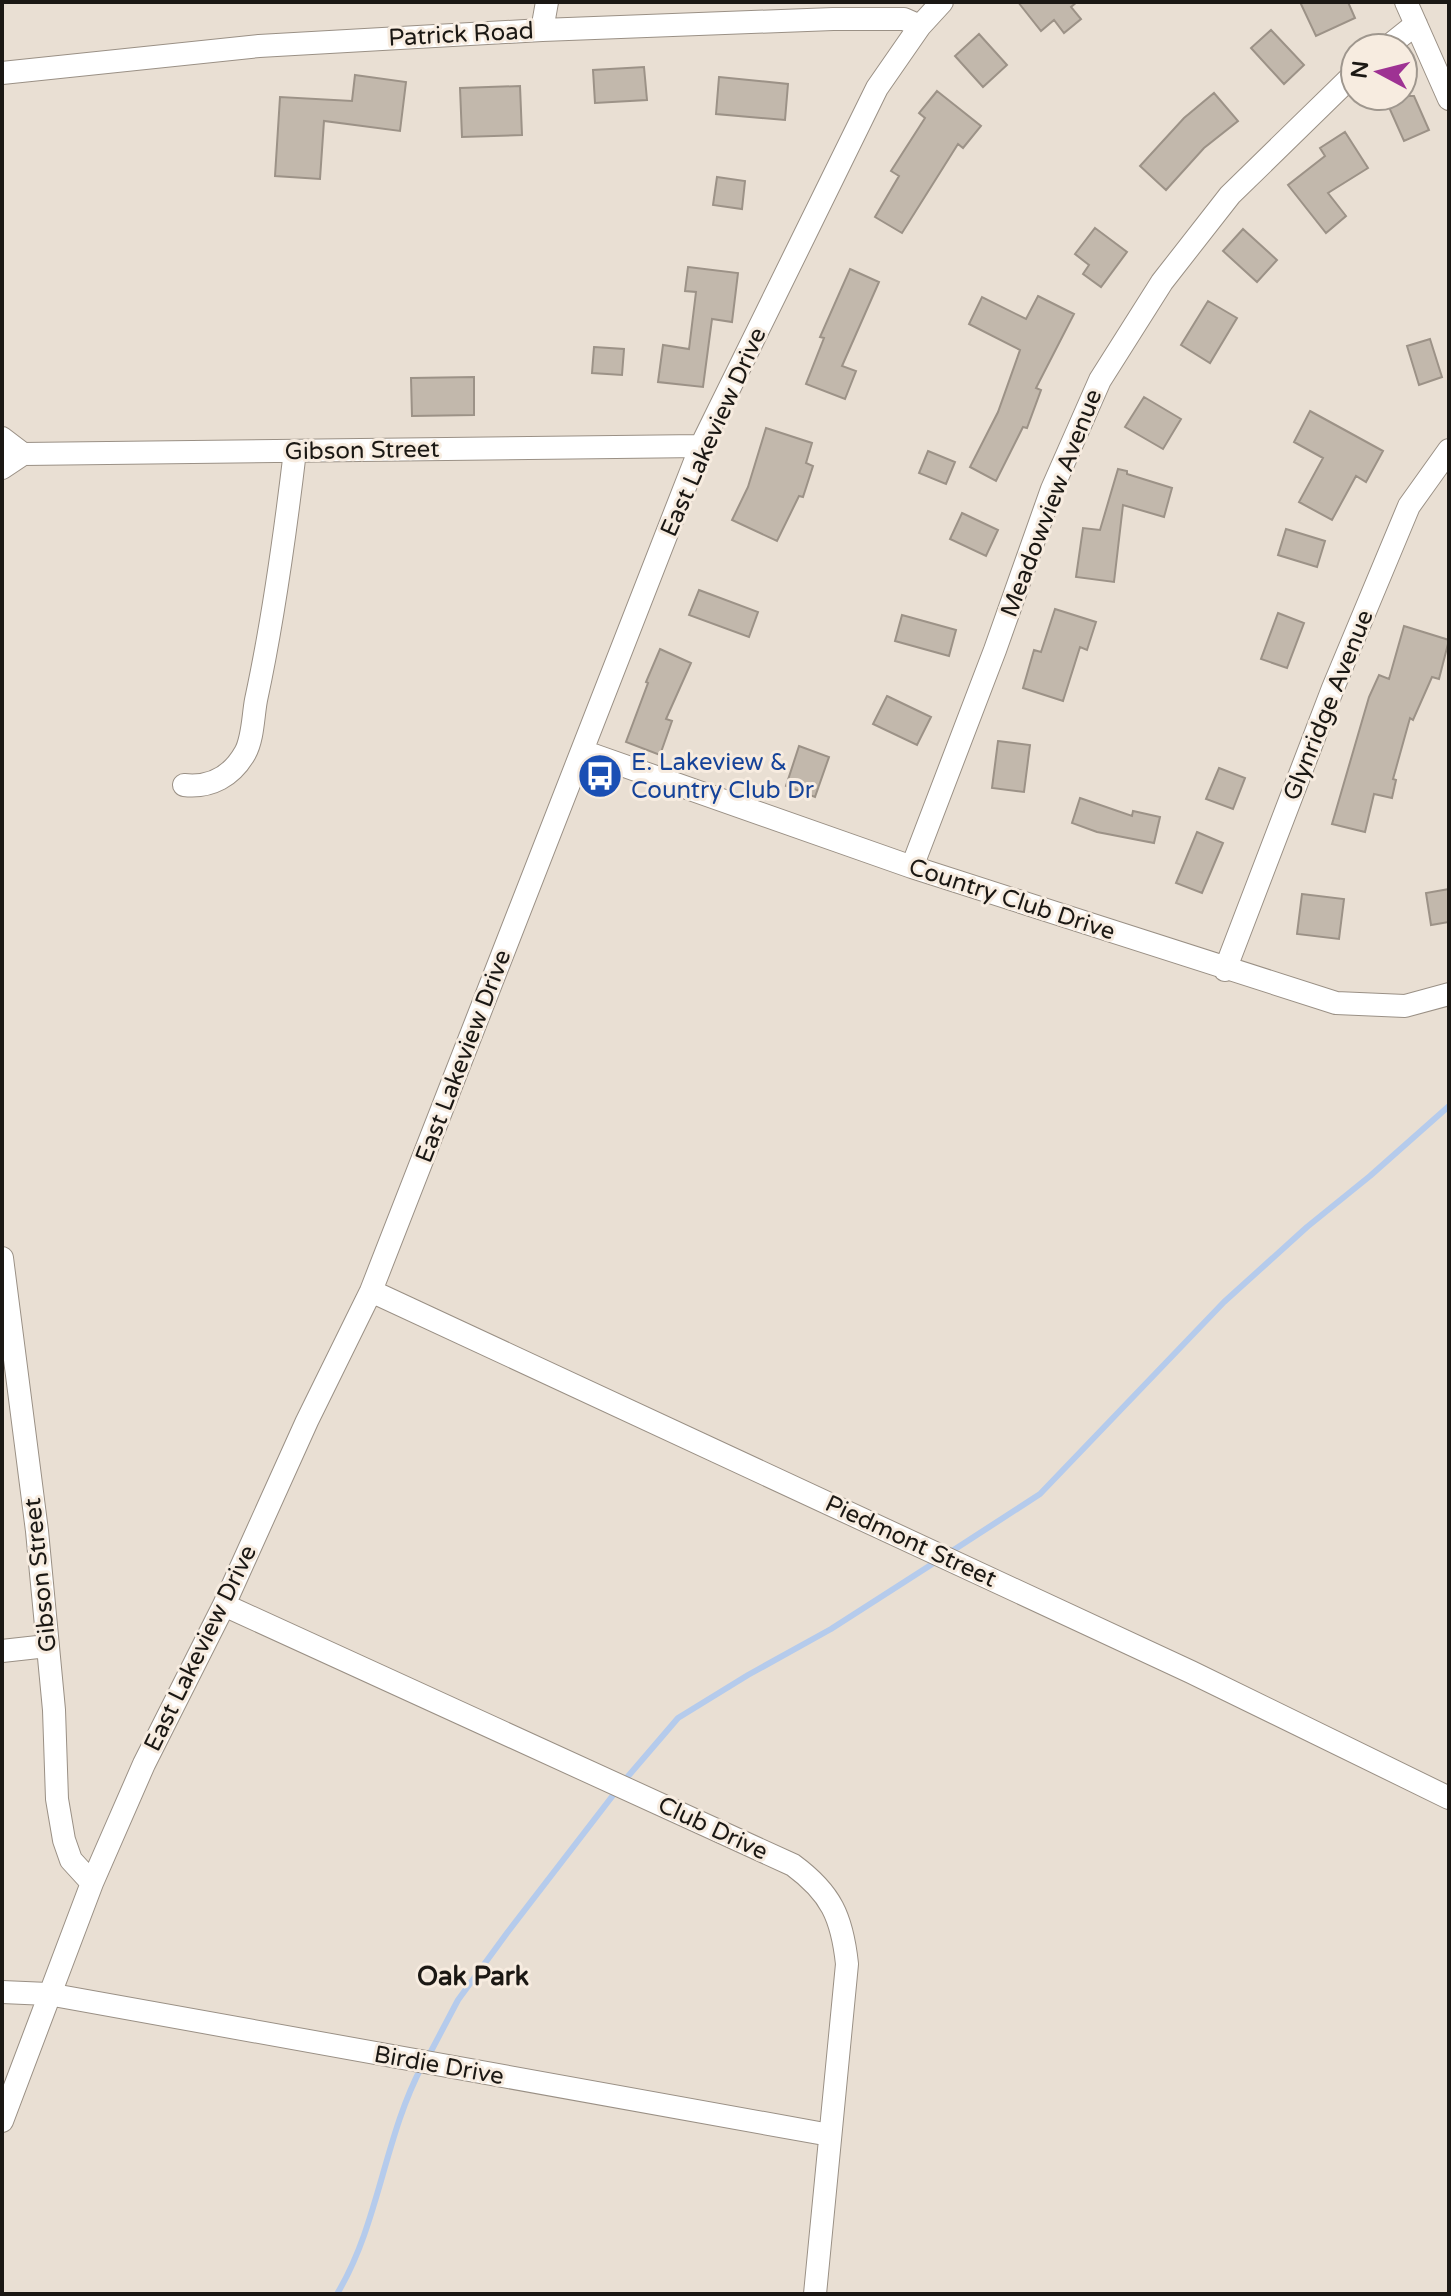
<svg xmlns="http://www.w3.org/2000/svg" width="1451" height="2296" font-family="'Varela Round',sans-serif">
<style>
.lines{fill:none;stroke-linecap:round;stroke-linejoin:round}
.stream{stroke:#b5cbec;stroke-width:6}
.building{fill:#c2b8ac;stroke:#9c9287;stroke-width:2}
.minor-casing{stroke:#9a9085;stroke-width:24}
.minor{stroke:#fff;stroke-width:22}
.labels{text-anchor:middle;stroke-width:6;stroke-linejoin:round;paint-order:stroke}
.street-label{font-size:24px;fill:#1b1814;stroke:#f7ece0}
.transit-label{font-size:24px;fill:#164399;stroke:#f7ece0;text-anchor:start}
.neighbourhood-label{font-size:26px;font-weight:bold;fill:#1b1814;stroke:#f7ece0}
</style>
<rect width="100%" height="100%" fill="#e9dfd3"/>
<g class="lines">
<!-- stream -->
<path class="stream" d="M949 1553 1040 1494 1224 1302 1307 1227 1370 1176 1449 1106
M428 2057 458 2000 507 1933 624 1781 678 1718 748 1675 831 1629 937 1561
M337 2294C379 2224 384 2138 422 2066"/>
</g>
<!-- building -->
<path class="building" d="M1018 2H1077L1071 7 1081 19 1064 33 1054 20 1041 31Z
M1300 2H1348L1355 18 1316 36Z
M1271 30 1304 65 1284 84 1251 48Z
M979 34 1007 65 983 87 955 56Z
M644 67 647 100 595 103 593 70Z
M355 75 406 82 400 131 324 121 320 179 275 176 280 97 352 101Z
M719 77 788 84 785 120 716 114Z
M520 86 522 135 462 137 460 88Z
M937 91 981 126 963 148 958 144 902 233 875 217 899 176 891 171 925 118 919 113Z
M1214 93 1238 121 1204 148 1166 190 1140 166 1184 118Z
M1384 96H1414L1429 130 1404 141Z
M1345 132 1368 168 1328 193 1346 216 1326 233 1288 185 1325 156 1320 148Z
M717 177 745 181 742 209 713 205Z
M1095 228 1127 252 1101 287 1083 274 1089 265 1075 254Z
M1243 229 1277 260 1257 282 1223 251Z
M688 267 738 273 732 322 712 319 703 387 658 382 663 345 689 349 696 292 685 291Z
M850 269 879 282 842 366 856 371 845 399 806 384 824 338 820 337Z
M1038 296 1074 314 1036 388 1041 390 1027 428 1023 427 996 481 970 467 998 412 1020 350 969 324 982 297 1026 319Z
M1208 301 1237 318 1210 363 1181 345Z
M1430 339 1442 377 1419 385 1407 346Z
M594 347 624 349 622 375 592 373Z
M474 377V415L412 416 411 378Z
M1144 397 1181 419 1163 449 1125 427Z
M1310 411 1383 451 1366 482 1356 476 1332 520 1299 502 1323 458 1294 442Z
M766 428 812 443 806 463 813 466 803 497 799 496 777 541 732 520 748 487Z
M928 451 955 462 946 484 919 473Z
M1118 469 1127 471V474L1172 488 1164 517 1123 505 1114 582 1076 577 1083 528 1100 530Z
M962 513 998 530 986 556 950 539Z
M1286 529 1325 541 1317 567 1278 555Z
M699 590 758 612 749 637 689 615Z
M1055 609 1096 622 1087 650 1080 647 1063 701 1023 688 1034 650 1041 652Z
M1278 613 1304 623 1287 668 1261 659Z
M902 615 956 630 949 656 895 641Z
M1404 626 1449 640 1439 679 1432 677 1413 720 1410 718 1393 779 1396 780 1392 798 1374 794 1365 832 1332 824 1369 697 1379 675 1389 679Z
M660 649 691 663 666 719 672 721 660 755 626 742 648 683 646 682Z
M887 696 931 717 917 745 873 724Z
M998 741 1030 745 1024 792 992 788Z
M799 746 829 757 815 797 786 786Z
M1219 768 1245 778 1233 809 1206 799Z
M1080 798 1132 816 1133 811 1160 817 1154 843 1097 832 1072 823Z
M1197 832 1223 843 1202 893 1176 883Z
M1449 889V922L1431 925 1426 893Z
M1302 894 1344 899 1339 939 1297 934Z"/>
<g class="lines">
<!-- minor casing -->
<g class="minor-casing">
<path id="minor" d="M1406 2 1449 99
M542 30 547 2
M1386 48 1416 24
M2 73 259 46 542 30 833 19H904L920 26
M2 438 23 454 2 468
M23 454 701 446
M582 751 912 867 1336 1003 1405 1006 1449 994
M184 785C211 788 232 776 245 753 253 739 253 716 256 700 274 617 285 535 295 451
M912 867 995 650 1052 489 1100 380 1162 282 1230 195 1355 73
M1225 970 1333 688 1409 506 1449 450
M2 1258 37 1531 54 1710 57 1799 64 1840 71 1860 92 1883
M371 1291 1191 1672 1449 1798
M224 1605 793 1865C831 1893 842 1917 847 1964L815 2294
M2 1651 47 1646
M2 1992 48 1994 830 2135
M2 2121 92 1883 144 1764 224 1605 307 1421 371 1291 701 446 877 88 920 26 942 2"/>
</g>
<!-- minor -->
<use href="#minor" class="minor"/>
</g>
<!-- icons -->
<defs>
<g id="bus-disc" transform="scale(2.3)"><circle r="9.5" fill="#1a4fb4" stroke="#f7ece0"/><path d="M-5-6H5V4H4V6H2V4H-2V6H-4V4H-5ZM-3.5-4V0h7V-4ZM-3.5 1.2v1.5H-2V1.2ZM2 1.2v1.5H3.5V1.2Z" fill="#fff"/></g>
</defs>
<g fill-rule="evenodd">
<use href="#bus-disc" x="600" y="776"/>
</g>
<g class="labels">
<!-- street labels -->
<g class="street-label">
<text transform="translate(461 34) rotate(-3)" y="8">Patrick Road</text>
<text transform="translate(713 432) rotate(-66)" y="8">East Lakeview Drive</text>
<text transform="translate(362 450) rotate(-1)" y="8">Gibson Street</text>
<text transform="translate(1051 503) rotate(-69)" y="8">Meadowview Avenue</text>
<text transform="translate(1328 705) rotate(-68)" y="8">Glynridge Avenue</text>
<text transform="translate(1012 899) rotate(18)" y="8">Country Club Drive</text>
<text transform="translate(463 1056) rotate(-69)" y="8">East Lakeview Drive</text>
<text transform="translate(911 1541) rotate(25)" y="8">Piedmont Street</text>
<text transform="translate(40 1575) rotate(-96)" y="8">Gibson Street</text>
<text transform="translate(200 1648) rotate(-64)" y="8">East Lakeview Drive</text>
<text transform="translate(713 1828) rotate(25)" y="8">Club Drive</text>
<text transform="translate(439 2065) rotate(10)" y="8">Birdie Drive</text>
</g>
<!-- transit labels -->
<g class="transit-label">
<text x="631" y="770">E. Lakeview &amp;<tspan x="631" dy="28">Country Club Dr</tspan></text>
</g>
<!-- neighbourhood labels -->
<g class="neighbourhood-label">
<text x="473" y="1985">Oak Park</text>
</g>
</g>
<!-- border -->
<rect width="1451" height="2296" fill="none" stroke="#1b1814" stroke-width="8"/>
<!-- north arrow -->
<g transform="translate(1379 72) rotate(277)"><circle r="38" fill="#f7ece0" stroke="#9f978e" stroke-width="2"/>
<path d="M0-6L14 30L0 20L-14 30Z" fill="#9e3293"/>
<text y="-12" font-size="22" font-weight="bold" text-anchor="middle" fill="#1b1814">N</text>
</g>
</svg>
